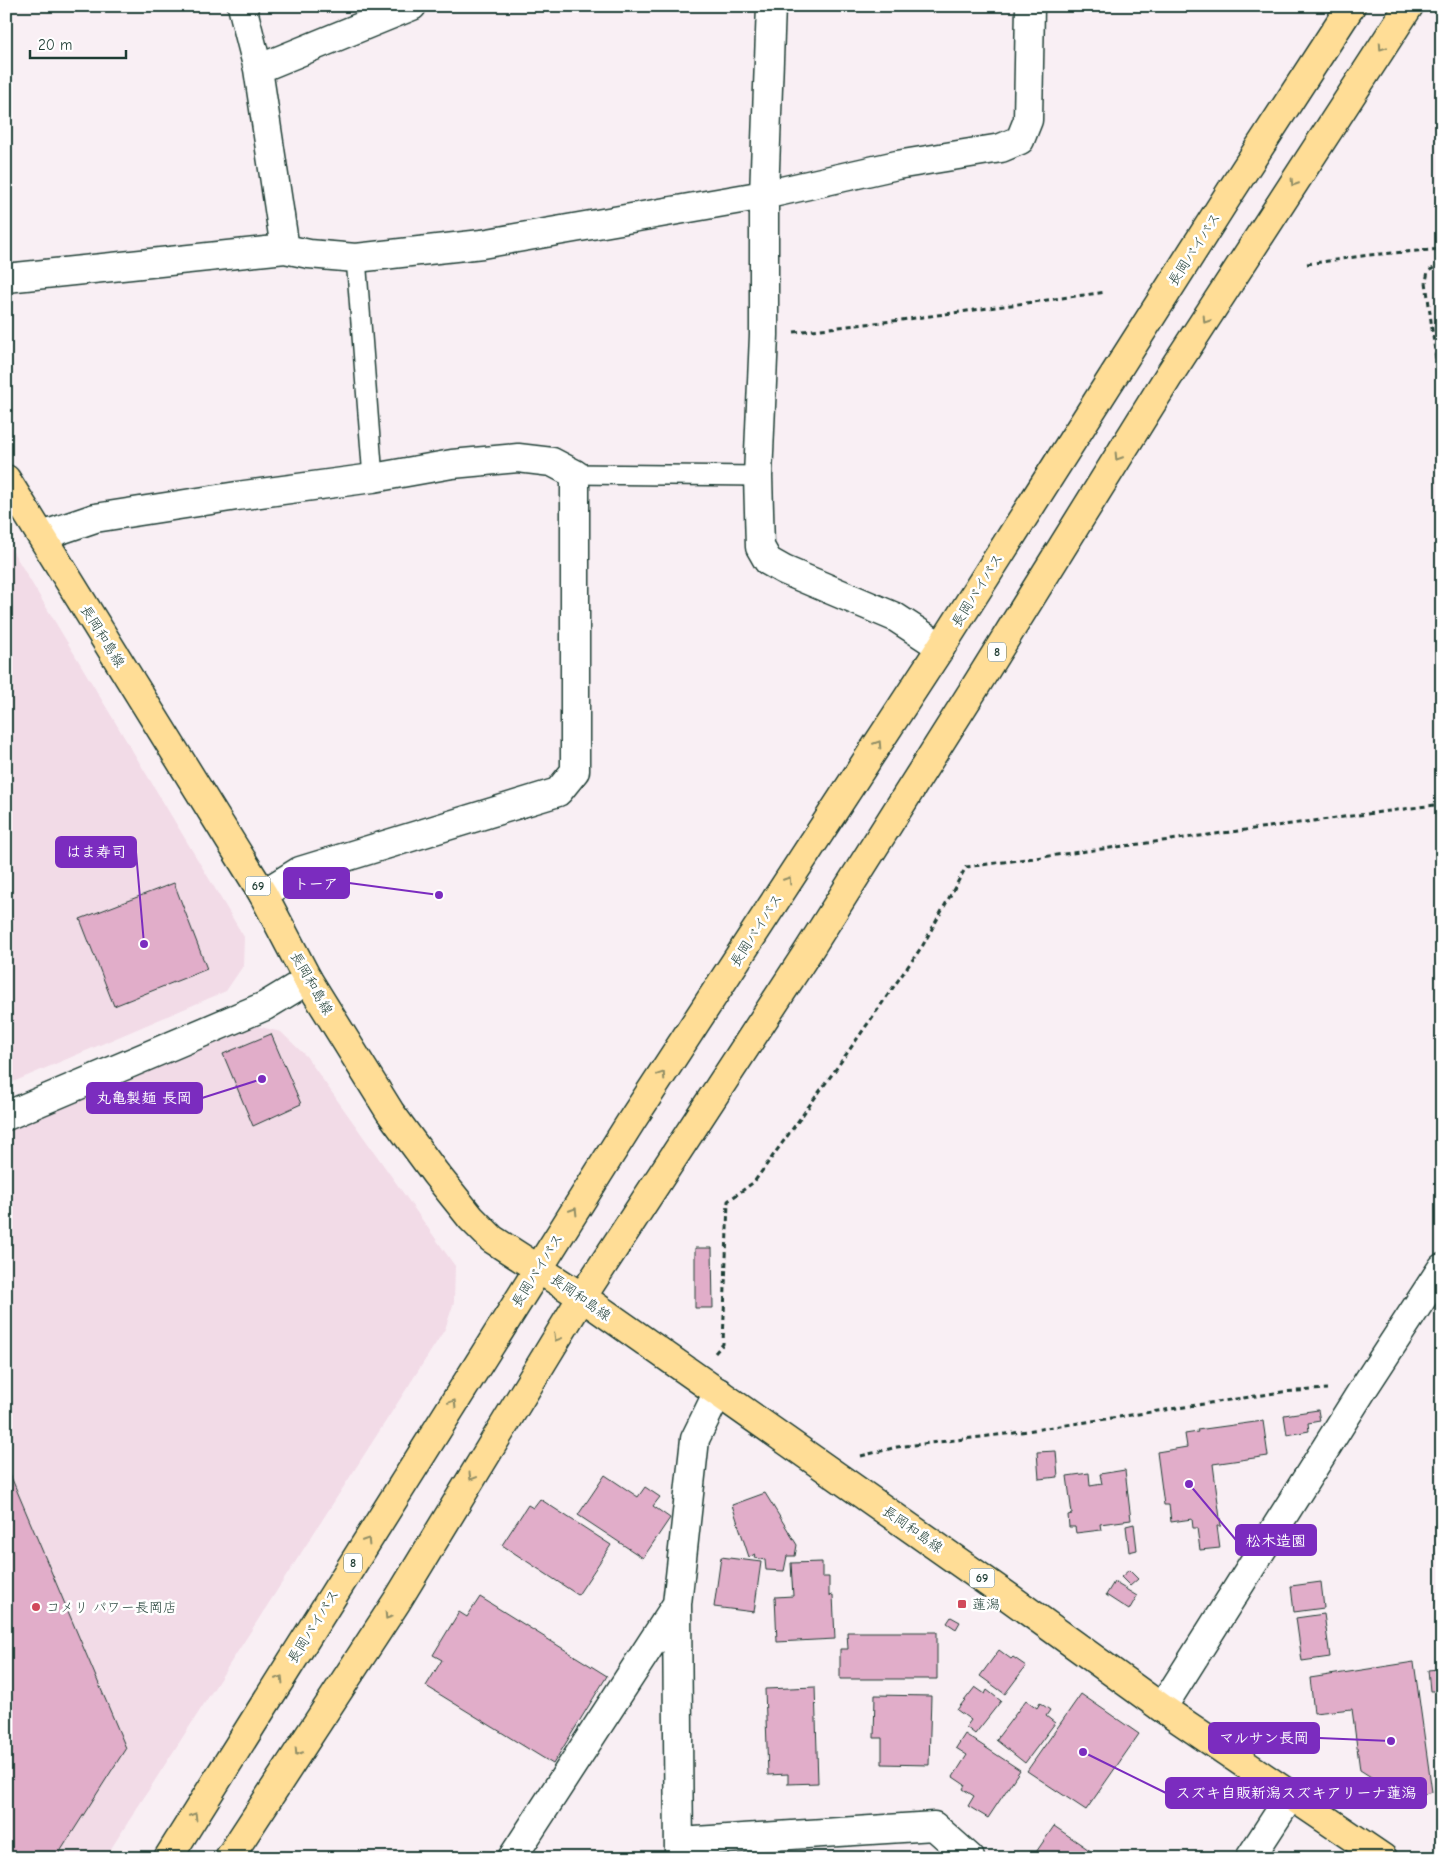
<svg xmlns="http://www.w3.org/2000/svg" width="1448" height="1864" font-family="'Comic Neue','Klee One',sans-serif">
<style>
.built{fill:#f2dbe7}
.building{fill:#e1adc9;stroke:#1f3d34}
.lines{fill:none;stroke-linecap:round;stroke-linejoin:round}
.service-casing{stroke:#1f3d34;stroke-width:22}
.minor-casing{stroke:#1f3d34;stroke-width:31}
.tertiary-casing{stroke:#1f3d34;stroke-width:31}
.primary-casing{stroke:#1f3d34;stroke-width:31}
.trunk-casing{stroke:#1f3d34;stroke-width:31}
.path{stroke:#1f3d34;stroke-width:3;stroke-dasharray:5 4;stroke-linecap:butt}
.service{stroke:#fff;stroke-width:19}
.minor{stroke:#fff;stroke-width:28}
.tertiary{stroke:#fff;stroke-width:28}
.primary{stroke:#ffdd96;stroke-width:28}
.trunk{stroke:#ffdd96;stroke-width:28}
.oneway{stroke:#8f8d65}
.poi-dot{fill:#d1495b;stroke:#fff;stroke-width:2}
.labels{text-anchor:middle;stroke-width:5;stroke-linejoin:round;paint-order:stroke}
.shield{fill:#fff;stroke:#627771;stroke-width:1}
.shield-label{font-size:12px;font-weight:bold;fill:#1f3d34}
.street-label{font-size:14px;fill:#1f3d34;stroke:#fff}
.poi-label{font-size:14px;fill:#1f3d34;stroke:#fff;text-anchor:start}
.leader{fill:none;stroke:#7b2cbf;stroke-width:2}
.callout-dot{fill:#7b2cbf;stroke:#fff;stroke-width:2}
.callout{fill:#7b2cbf;stroke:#7b2cbf;stroke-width:2}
.callout-label{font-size:15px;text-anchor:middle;font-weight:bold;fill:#fff}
</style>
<rect width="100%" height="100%" fill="#f9eff4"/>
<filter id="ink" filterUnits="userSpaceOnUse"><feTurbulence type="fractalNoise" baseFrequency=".02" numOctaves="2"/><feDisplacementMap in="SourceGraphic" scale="10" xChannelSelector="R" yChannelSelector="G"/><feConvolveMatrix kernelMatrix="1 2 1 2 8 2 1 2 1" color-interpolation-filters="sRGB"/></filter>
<g filter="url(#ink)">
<!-- built -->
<path class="built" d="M6 540 244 937 243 966 226 991 6 1085Z
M257 1026 281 1032 306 1056 455 1266 454 1302 445 1329 105 1858H6V1129L223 1032Z"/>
<!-- building -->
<path class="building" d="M174 883 207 969 114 1006 80 919Z
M271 1034 301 1104 253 1126 223 1054Z
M695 1248H712L713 1308H695Z
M1318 1410 1320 1421 1308 1423 1309 1431 1287 1435 1284 1415Z
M1263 1421 1268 1456 1213 1464 1221 1526H1217L1220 1548 1200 1550 1197 1528H1193L1192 1519 1171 1522 1169 1505H1164L1157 1452 1187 1447 1185 1434 1198 1432 1197 1430Z
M1056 1451 1058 1477 1039 1479 1037 1452Z
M6 1465 126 1748 56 1858H6Z
M1125 1470 1131 1520 1100 1524 1101 1530 1076 1533 1075 1527H1069L1068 1515 1072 1514 1067 1476 1089 1473 1090 1486 1102 1484 1100 1474Z
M605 1475 638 1497 645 1487 660 1497 653 1506 670 1518 643 1558 578 1515Z
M765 1493 797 1545 795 1556H787L784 1571 766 1570 765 1560 754 1558 755 1554 749 1557 732 1505Z
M540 1499 611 1545 578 1595 502 1545 528 1505 533 1508Z
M1134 1524 1137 1550 1129 1552 1126 1526Z
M721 1557 761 1562 754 1612 714 1607Z
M822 1562V1577H829V1596L833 1595 835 1639 777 1642 775 1597 793 1596 791 1563Z
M1129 1570 1138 1579 1130 1586 1121 1577Z
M1114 1582 1137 1596 1129 1610 1106 1595Z
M1321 1582 1324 1608 1294 1612 1291 1586Z
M480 1597 607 1676 553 1764 426 1686 442 1660 433 1655 459 1612 467 1617Z
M1324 1614 1330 1657 1302 1661 1296 1618Z
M951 1617 960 1622 956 1629 947 1623Z
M847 1632H937V1679H840V1649H848Z
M999 1650 1011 1659 1013 1657 1026 1666 1005 1694 980 1676Z
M1414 1662 1432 1792 1406 1799 1360 1770 1352 1709 1314 1713 1310 1678Z
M1438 1669 1440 1691H1430L1428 1670Z
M815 1687 818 1783 788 1784V1774L768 1775 765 1689Z
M975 1687 985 1694 987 1690 1001 1701 975 1734 966 1727 971 1720 957 1710Z
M1081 1694 1139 1734 1086 1810 1027 1771Z
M875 1695 931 1696 929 1765 882 1764V1738H874Z
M1026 1700 1037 1708 1040 1703 1050 1710 1046 1716 1055 1723 1025 1763 996 1740Z
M965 1734 1020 1770 988 1818 968 1806 974 1796 963 1789 965 1785 953 1777 967 1755 956 1748Z
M1054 1826 1101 1858H1032Z"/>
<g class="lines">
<!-- service casing -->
<g class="service-casing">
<path id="service" d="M356 258 373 478
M575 474 758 476"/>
</g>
<!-- minor casing -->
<g class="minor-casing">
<path id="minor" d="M242 6 258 69 285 249
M771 6 764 195V335L758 476 760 547 768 561 784 570 895 617 941 647
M258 69 412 6
M6 278 285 249 309 254 356 258 482 244 764 195 897 165 1001 148 1020 140 1028 120 1030 6
M42 536 95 518 237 496 373 478 452 464 518 458 552 462 575 474V771L558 792 300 871 263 894
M679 1842 934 1826 970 1858
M512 1858 677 1604
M679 1858 677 1604 695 1439 718 1392
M1250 1858 1291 1795"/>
</g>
<!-- tertiary casing -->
<g class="tertiary-casing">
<path id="tertiary" d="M6 1116 265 1006 308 980
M1162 1708 1365 1386 1442 1268"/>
</g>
<!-- primary casing -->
<g class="primary-casing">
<path id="primary" d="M6 479 263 894 308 980 390 1112 435 1173 471 1218 492 1239 582 1297 1010 1598 1162 1708 1383 1858"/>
</g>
<!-- trunk casing -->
<g class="trunk-casing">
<path id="trunk" d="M168 1858 632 1120 941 647 1231 191 1351 6
M229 1858 397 1601 582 1297 807 953 972 692 1168 377 1409 6"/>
</g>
<!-- path -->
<path class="path" d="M1307 264 1369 255 1442 249
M1442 264 1428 271 1426 282 1442 406
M794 332 901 320 1106 292
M715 1353 723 1344 728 1201 754 1182 838 1066 923 945 966 867 1442 804
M861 1456 897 1447 1014 1433 1282 1392 1327 1389"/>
<!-- service -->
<use href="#service" class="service"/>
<!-- minor -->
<use href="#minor" class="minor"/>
<!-- tertiary -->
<use href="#tertiary" class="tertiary"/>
<!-- primary -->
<use href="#primary" class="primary"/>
<!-- trunk -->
<use href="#trunk" class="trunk"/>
</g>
<!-- one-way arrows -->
<defs><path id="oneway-chevron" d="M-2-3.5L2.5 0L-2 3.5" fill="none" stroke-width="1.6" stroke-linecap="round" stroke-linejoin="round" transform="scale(1.25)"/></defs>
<g class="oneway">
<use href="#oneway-chevron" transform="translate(1382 47) rotate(124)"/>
<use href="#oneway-chevron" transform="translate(1294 183) rotate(122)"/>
<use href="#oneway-chevron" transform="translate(1206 320) rotate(123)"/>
<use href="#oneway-chevron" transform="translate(1118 457) rotate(122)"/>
<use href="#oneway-chevron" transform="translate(878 744) rotate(-57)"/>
<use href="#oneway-chevron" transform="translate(788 880) rotate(-57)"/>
<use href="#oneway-chevron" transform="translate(662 1075) rotate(-56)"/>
<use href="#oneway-chevron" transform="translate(574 1211) rotate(-58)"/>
<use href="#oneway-chevron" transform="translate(557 1338) rotate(121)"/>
<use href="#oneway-chevron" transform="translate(453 1403) rotate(-58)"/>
<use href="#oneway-chevron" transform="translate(472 1477) rotate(121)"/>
<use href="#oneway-chevron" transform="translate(367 1541) rotate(-58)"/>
<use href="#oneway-chevron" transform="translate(388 1616) rotate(123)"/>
<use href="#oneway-chevron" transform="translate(280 1679) rotate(-58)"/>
<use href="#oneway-chevron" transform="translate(298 1752) rotate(123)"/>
<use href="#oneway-chevron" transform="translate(194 1816) rotate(-58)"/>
</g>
</g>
<!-- markers -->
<g class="poi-dot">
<rect x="957" y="1599" width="10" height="10" rx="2.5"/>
<circle cx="36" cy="1607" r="5"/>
</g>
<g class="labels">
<!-- shield labels -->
<g class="shield">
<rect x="988" y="642.5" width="18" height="19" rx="4"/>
<rect x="245.5" y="876.5" width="25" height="19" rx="4"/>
<rect x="344" y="1553.5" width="18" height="19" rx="4"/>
<rect x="969.5" y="1568.5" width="25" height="19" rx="4"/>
</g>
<g class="shield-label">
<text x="997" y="656">8</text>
<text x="258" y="890">69</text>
<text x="353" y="1567">8</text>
<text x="982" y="1582">69</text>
</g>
<!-- street labels -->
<g class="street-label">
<text transform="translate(1194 249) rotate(-57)" y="5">長岡バイパス</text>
<text transform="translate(977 590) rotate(-58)" y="5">長岡バイパス</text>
<text transform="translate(103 636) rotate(58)" y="5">長岡和島線</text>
<text transform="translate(756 930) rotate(-57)" y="5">長岡バイパス</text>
<text transform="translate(312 983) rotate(60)" y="5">長岡和島線</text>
<text transform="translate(537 1270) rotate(-58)" y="5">長岡バイパス</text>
<text transform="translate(581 1297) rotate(35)" y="5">長岡和島線</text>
<text transform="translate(913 1529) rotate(35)" y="5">長岡和島線</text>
<text transform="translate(313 1626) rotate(-58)" y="5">長岡バイパス</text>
</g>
<!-- poi labels -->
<g class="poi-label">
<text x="972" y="1609">蓮潟</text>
<text x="46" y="1612">コメリ パワー長岡店</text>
</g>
</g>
<!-- callouts -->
<path class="leader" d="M144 944L136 852M439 895L349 883M262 1079L202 1098M1189 1484L1236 1540M1391 1741L1319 1738M1083 1752L1166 1793"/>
<g class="callout-dot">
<circle cx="144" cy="944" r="5"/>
<circle cx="439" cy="895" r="5"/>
<circle cx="262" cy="1079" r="5"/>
<circle cx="1189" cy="1484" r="5"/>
<circle cx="1391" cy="1741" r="5"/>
<circle cx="1083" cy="1752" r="5"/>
</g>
<g class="callout">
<rect x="56" y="837" width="80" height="30" rx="5"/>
<rect x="284" y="868" width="65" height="30" rx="5"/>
<rect x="87" y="1083" width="115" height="30" rx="5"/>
<rect x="1236" y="1525" width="80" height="30" rx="5"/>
<rect x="1209" y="1723" width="110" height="30" rx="5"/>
<rect x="1166" y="1778" width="260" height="30" rx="5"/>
</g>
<g class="callout-label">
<text x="96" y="857">はま寿司</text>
<text x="316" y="889">トーア</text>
<text x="144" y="1103">丸亀製麺 長岡</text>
<text x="1276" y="1546">松木造園</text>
<text x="1264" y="1743">マルサン長岡</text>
<text x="1296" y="1798">スズキ自販新潟スズキアリーナ蓮潟</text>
</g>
<!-- margin -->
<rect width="1448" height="1864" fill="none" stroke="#fff" stroke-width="25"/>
<rect x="12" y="12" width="1423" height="1839" fill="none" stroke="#1f3d34" stroke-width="2" filter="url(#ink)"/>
<!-- scale -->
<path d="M30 50v8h96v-8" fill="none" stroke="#1f3d34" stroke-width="2.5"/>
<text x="38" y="50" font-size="15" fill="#1f3d34" stroke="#ffffff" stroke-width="4" paint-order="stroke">20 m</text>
</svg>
